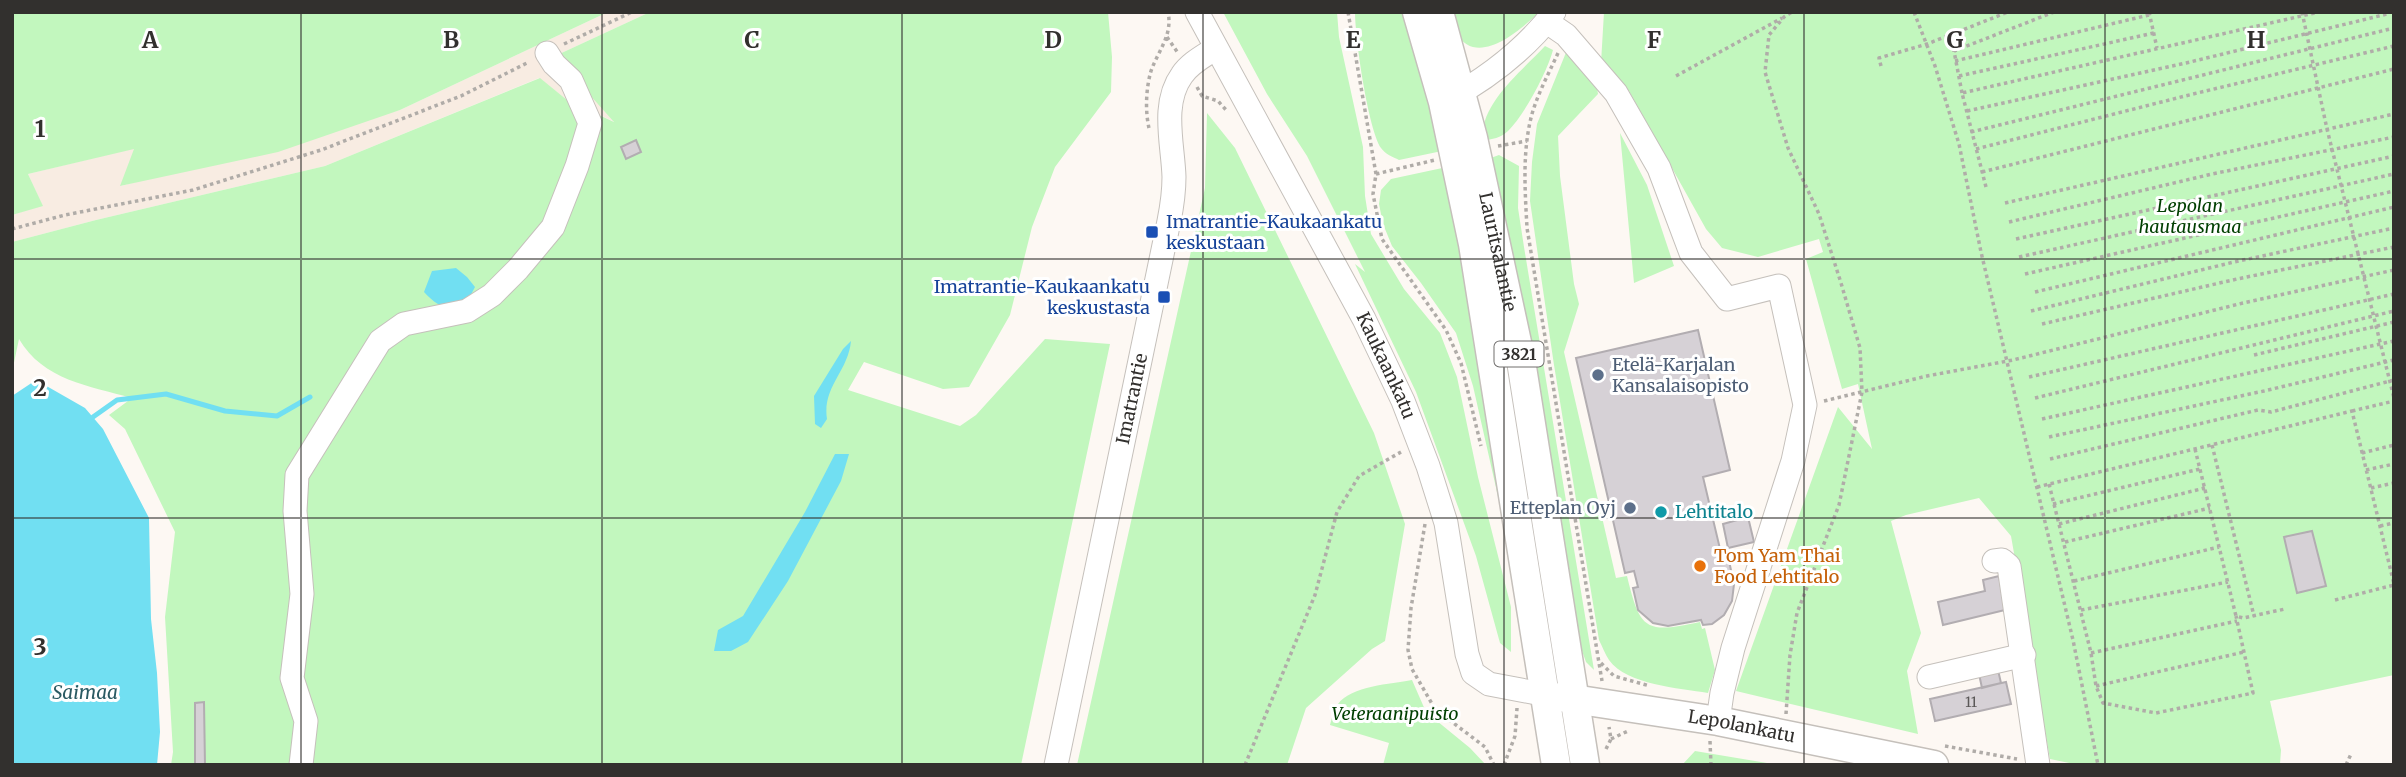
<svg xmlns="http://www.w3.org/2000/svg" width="2406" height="777" font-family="Merriweather,serif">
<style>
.built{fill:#f8ece2}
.green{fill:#c2f7be}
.water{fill:#71dff2}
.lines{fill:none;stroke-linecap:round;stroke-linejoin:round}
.stream{stroke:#71dff2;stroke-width:5}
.building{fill:#d6d1d6;stroke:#b2adb1;stroke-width:2}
.minor-casing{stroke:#c5c0bb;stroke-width:25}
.major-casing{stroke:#c5c0bb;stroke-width:31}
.path{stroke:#b0aca8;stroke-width:3.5;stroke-dasharray:3.5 3.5;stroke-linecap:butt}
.minor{stroke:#fff;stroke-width:23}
.major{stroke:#fff;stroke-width:28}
.grid{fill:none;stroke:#32302e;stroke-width:2;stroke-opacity:0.55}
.transit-dot{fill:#1a4fb4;stroke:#fff;stroke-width:2.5}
.service-dot{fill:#5c6f8a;stroke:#fff;stroke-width:2.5}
.culture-dot{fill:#0f9aa8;stroke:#fff;stroke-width:2.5}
.food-dot{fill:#e8710a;stroke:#fff;stroke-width:2.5}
.labels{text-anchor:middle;stroke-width:6;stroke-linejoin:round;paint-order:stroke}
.number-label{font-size:14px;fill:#5b5858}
.shield{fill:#fff;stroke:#706e6d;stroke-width:2}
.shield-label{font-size:16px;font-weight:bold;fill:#32302e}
.park-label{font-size:18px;font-style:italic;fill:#003f01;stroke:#fff}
.transit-label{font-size:18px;fill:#164399;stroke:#fff;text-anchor:start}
.street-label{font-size:18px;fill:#32302e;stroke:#fff}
.service-label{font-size:18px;fill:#4e5e75;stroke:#fff;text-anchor:start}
.culture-label{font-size:18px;fill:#0d838f;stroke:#fff;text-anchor:start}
.food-label{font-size:18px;fill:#c56008;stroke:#fff;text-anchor:start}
.water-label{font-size:19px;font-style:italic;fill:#2a5a63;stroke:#fff}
.grid-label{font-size:23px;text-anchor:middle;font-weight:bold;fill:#32302e;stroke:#fff;stroke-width:6;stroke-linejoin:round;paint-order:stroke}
</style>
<rect width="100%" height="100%" fill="#fdf8f3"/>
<!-- built -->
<path class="built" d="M608 12H650L555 56 617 123 567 100 539 78 325 166 96 220 12 242V215L42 205 28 174 135 148 121 186 400 110Z"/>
<!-- green -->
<path class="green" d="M12 12H608L400 110 278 152 120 186 134 149 28 174 43 206 12 215Z
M650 12H1108L1112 57 1111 92 1055 167 1032 227 1010 315 969 387 943 389 864 362 848 390 960 426 976 415 1045 339 1110 344 1021 765H171L173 752 165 617 175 532 125 429 109 415 132 398C89 386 43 380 19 339L12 372V242L96 220 325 166 540 78 567 100 614 122 555 56Z
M1223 12H1337L1339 37 1363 147 1365 196 1371 234 1404 289 1440 333 1457 377 1478 477 1511 607V652L1500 643 1476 556 1416 392 1355 264 1365 272 1307 156 1267 94Z
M1355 12H1408L1442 151 1399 160C1393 157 1385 154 1381 148 1368 128 1355 38 1355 12Z
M1450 12H1539C1521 30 1477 69 1456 33 1453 27 1451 19 1450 12Z
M1604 12H2394V675L2270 701 2281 750 2280 764 2292 765H2079L2050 759 2011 536 1979 498 1906 515 1891 521 1921 633 1907 671 1918 734 1736 691 1838 407 1872 449 1858 384 1842 389 1806 259 1823 252 1819 239 1758 257 1722 248 1706 229 1629 91 1601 63Z
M1545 46 1553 50C1547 72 1525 114 1508 131 1501 138 1492 139 1483 141 1478 105 1522 71 1545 46Z
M1567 50 1596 81 1598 94 1558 136 1560 176 1574 284 1579 304 1564 352 1616 578 1627 576C1640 630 1645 634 1700 622L1702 629 1705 628 1715 670 1708 693C1679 688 1627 685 1609 660 1605 654 1602 646 1599 640L1554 365 1530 201 1532 162 1537 124Z
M1207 113 1235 148 1374 433 1405 524 1385 641 1372 649 1306 708 1287 765H1077L1205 188Z
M1620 133 1647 185 1674 266 1634 283Z
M1499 155 1519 166 1518 208 1524 247 1594 670 1586 662 1576 634 1488 159Z
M1447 167 1446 183 1469 297 1511 554 1473 386 1456 333 1421 283 1392 246 1383 224 1379 204 1381 190 1391 179Z
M1412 680 1426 712 1470 748 1486 765H1383L1389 743 1330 725C1332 718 1334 709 1338 704 1351 686 1391 684 1412 680Z
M1695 751 1779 765H1682Z"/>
<!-- water -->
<path class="water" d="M456 268 467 277 475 287 466 304C446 310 439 308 424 292L432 271Z
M851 341C848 372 822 387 827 419L821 428 815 424 814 396 843 349Z
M36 380 85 408 103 429 149 518 151 619 157 673 160 732 157 765H12V396Z
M835 454H849L841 481 788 581 748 642 731 651H714L718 630 743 616 805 512Z"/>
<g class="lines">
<!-- stream -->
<path class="stream" d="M93 417 117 400 166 394 225 411 277 416 310 397"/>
</g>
<!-- building -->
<path class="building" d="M636 140 641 152 626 159 621 147Z
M1698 330 1730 470 1703 477 1720 549 1726 547 1734 584 1732 601 1724 615 1712 624 1703 625 1701 620 1668 626 1653 623 1638 610 1633 588 1638 587 1634 571 1625 573 1576 358Z
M1748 517 1754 542 1728 548 1723 524Z
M2312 531 2326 586 2297 593 2284 537Z
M1999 576 2005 610 1943 625 1938 602 1985 591 1983 580Z
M1998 670 2001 683 1982 688 1979 674Z
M2006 682 2011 704 1935 721 1930 699Z
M204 702 205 765H195V703Z"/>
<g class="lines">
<!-- minor casing -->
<g class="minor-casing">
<g id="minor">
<path id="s1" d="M1197 12 1364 319 1403 401 1428 466 1446 523 1467 654 1473 673 1489 684 1547 695"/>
<path d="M1547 22 1566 35 1616 93 1659 168 1691 253 1727 299 1779 286 1805 405 1793 461 1733 648 1722 693 1718 721"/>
<path d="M1446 101C1488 78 1525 50 1554 12"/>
<path d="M1994 561 2002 560 2009 566 2038 765"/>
<path d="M1929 677 2024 655"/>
<path d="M301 765 306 721 292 678 302 594 295 511 297 475 380 341 404 324 467 311 492 295 518 269 553 227 577 166 590 123 571 80 554 64 547 53"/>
<path id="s2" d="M1056 765 1169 221C1172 206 1174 192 1174 177 1173 144 1161 104 1182 75 1190 63 1204 56 1216 48"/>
</g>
</g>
<!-- major casing -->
<g class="major-casing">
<g id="major">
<path d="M1417 12 1443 102 1473 244 1556 765"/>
<path id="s3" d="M1439 12 1473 138 1521 361 1585 765"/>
<path id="s4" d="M1560 697 1718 721 1934 765"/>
</g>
</g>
<!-- path -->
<path class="path" d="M1348 12 1376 174 1373 194 1382 239 1446 330 1461 363 1481 446
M1914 12 1935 66 1959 144 1981 252 2073 640 2098 765
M2149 12 2157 48
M2302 12 2327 129 2394 398
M1167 37 1178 53
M564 44 632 12
M1558 53C1549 73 1538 93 1532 114 1522 151 1525 190 1527 228L1602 681
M1955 61 2149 15
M1881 66 1879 58 1927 44 2008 12
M1676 76 1782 18
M1959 76 2154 33
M1197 87 1202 96 1218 101 1227 111
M1962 93 1954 51 2054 12
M1967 111 2186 63 2387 14
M1149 128C1145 111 1146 88 1151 71 1158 51 1173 35 1168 12
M1971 132 2394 28
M1498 146 1527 141
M1976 149 2193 94 2394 46
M1982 172 2394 69
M1376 174 1435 160
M1986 187 1962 93 2319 12
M2005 203 2394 114
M2009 222 2212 174 2394 137
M12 229 65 215 193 190 321 150 461 96 529 62
M2016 239 2394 156
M2019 257 2394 174
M2025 274 2394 191
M2035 292 2394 207
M2031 311 2234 262 2394 228
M2042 324 2237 279 2394 247
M2254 355 2394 322
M2029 377 2394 294
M2035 398 2394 311
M1824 401 1927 376 2013 360 2243 303 2394 270
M2352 411 2394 401
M2042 419 2394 341
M2049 437 2264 391 2394 360
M2212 445 2254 616
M2195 449 2236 616 2243 618 2285 609
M2362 453 2394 445
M2050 459 2258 410 2271 412 2394 380
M2366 470 2394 464
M2049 484 2091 653 2096 686 2103 703 2156 713 2253 693 2236 616
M2037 487 2352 411 2394 584
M2371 488 2394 483
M2053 504 2200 469
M1425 524 1411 608 1408 650 1412 669 1435 709 1485 747 1494 765
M2059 524 2205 488
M2380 526 2394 523
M2065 542 2210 508
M2074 581 2219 547
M2335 600 2394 585
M2081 610 2228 582
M2091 653 2237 621
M1601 663 1614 676 1650 686
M2096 686 2244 652
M1786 714 1790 655 1797 613 1839 505 1862 392 1860 348 1841 283 1819 214 1788 148 1765 72 1769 35 1784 17 1792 12
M1611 739 1628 731
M1710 741 1711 765
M1945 746 2017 759
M1606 749 1611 739 1609 727
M1245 765 1315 595 1337 512 1359 476 1401 452
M1504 765 1515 736 1517 708
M2346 765 2351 754"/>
<!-- minor -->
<use href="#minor" class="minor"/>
<!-- major -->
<use href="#major" class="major"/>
</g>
<!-- grid -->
<path class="grid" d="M301 12V765M602 12V765M902 12V765M1203 12V765M1504 12V765M1804 12V765M2105 12V765M12 259H2394M12 518H2394"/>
<!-- markers -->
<g class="transit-dot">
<rect x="1145" y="225" width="14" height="14" rx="3.5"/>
<rect x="1157" y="290" width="14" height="14" rx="3.5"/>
</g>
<g class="service-dot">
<circle cx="1598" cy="375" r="7"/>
<circle cx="1630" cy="508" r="7"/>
</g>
<circle class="culture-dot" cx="1661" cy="512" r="7"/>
<circle class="food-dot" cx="1700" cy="566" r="7"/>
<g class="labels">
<!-- number labels -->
<g class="number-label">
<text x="1971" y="707">11</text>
</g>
<!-- shield labels -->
<rect class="shield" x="1494.5" y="341.5" width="49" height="25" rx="5"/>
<g class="shield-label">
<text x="1519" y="360">3821</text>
</g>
<!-- park labels -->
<g class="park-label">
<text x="2190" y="212">Lepolan<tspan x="2190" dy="21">hautausmaa</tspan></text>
<text x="1395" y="720">Veteraanipuisto</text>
</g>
<!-- transit labels -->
<g class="transit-label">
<text x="1166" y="228">Imatrantie-Kaukaankatu<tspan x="1166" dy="21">keskustaan</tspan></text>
<text x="1150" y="293" text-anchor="end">Imatrantie-Kaukaankatu<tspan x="1150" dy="21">keskustasta</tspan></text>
</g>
<!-- street labels -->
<g class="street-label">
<text dy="6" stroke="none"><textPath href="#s3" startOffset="247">Lauritsalantie</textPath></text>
<text dy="6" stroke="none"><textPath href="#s1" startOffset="401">Kaukaankatu</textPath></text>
<text dy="6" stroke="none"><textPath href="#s2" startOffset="374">Imatrantie</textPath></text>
<text dy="6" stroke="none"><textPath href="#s4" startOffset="184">Lepolankatu</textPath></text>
</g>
<!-- service labels -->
<g class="service-label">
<text x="1612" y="371">Etelä-Karjalan<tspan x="1612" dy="21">Kansalaisopisto</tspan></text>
<text x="1616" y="514" text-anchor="end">Etteplan Oyj</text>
</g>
<!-- culture labels -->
<g class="culture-label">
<text x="1675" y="518">Lehtitalo</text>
</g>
<!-- food labels -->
<g class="food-label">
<text x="1714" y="562">Tom Yam Thai<tspan x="1714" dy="21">Food Lehtitalo</tspan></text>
</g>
<!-- water labels -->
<g class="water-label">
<text x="85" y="699">Saimaa</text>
</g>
</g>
<g class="grid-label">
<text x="150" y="48">A</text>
<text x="451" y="48">B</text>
<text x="752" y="48">C</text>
<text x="1053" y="48">D</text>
<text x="1353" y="48">E</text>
<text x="1654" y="48">F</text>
<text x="1955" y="48">G</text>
<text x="2256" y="48">H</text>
<text x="40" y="137">1</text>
<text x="40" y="396">2</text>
<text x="40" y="655">3</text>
</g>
<!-- border -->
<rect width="2406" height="777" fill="none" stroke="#32302e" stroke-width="28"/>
</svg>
